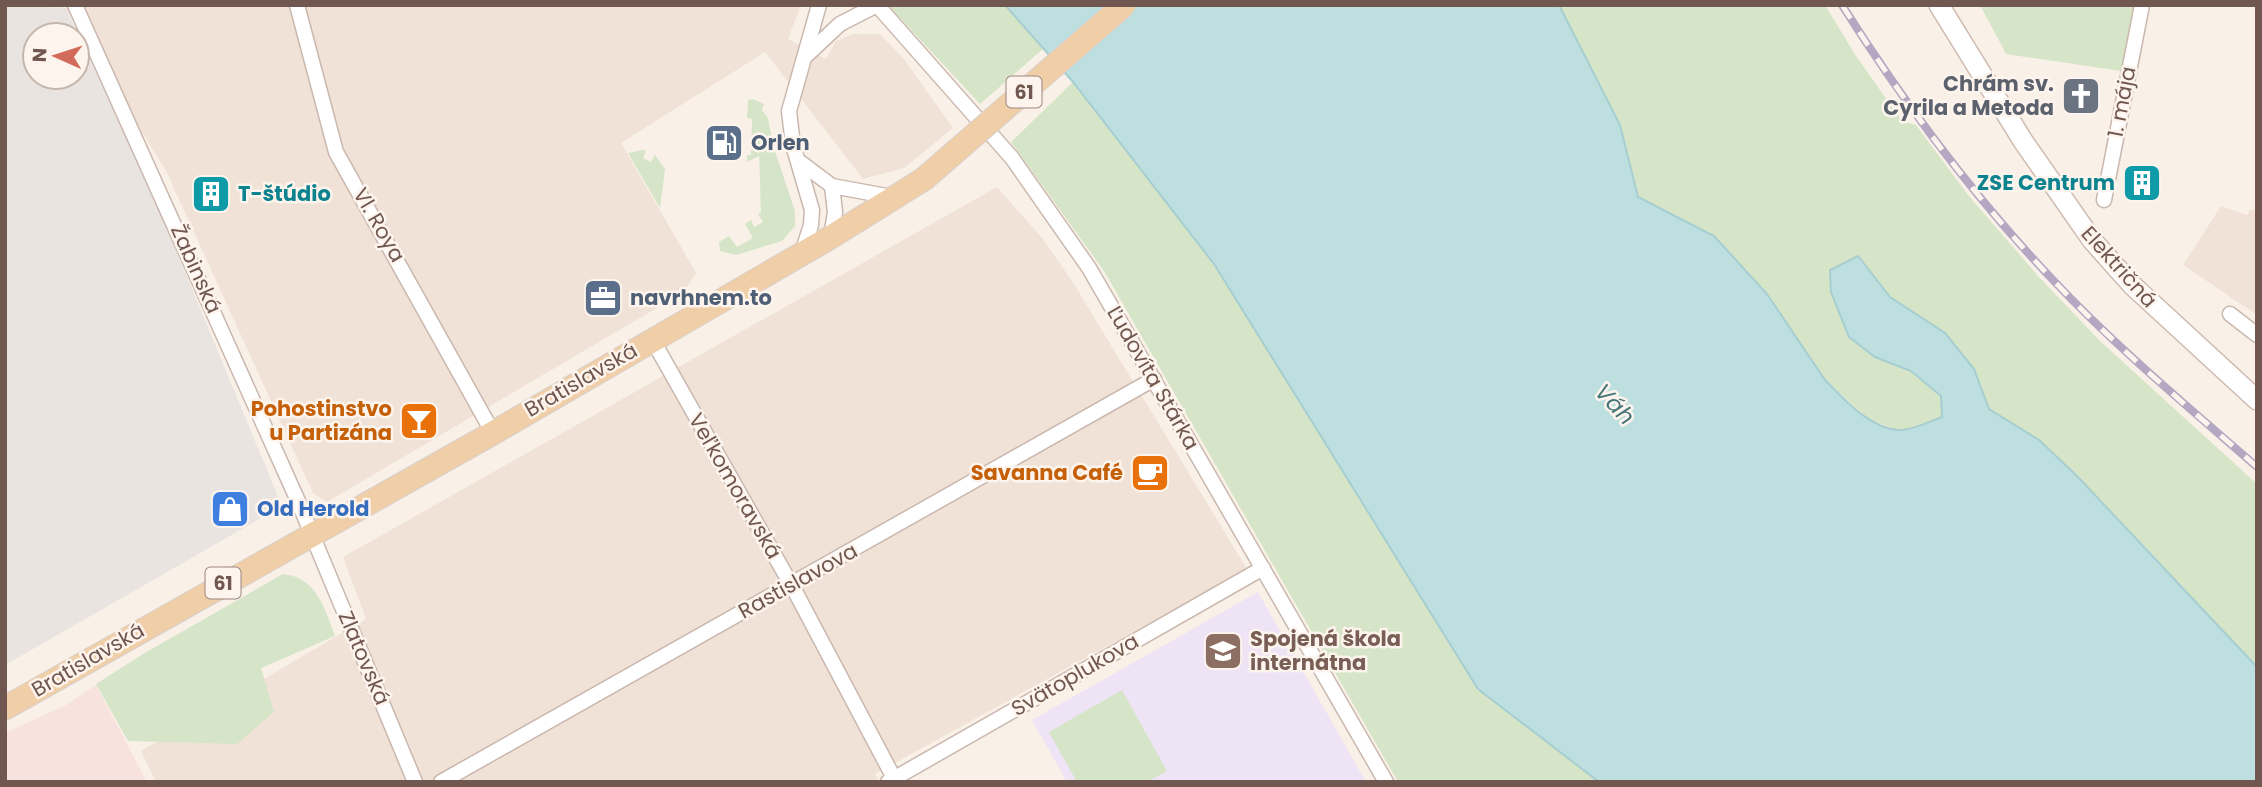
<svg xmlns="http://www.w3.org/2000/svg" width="2262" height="787" font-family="Poppins,sans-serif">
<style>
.residential{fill:#f0e2d7}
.commercial{fill:#f8e2dd}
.industrial{fill:#eae4e0;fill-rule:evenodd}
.education{fill:#eee4f6}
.green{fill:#d6e5c8}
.water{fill:#bedfe0;stroke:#a6ced1;stroke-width:2}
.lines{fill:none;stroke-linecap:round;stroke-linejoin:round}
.street-casing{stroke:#cab8af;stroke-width:17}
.secondary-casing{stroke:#cebab0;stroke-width:22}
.primary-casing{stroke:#d7d0ce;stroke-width:25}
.street{stroke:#fff;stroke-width:14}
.secondary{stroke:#fff;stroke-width:19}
.primary{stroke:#f0cea8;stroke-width:23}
.rail-casing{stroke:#b3a7c2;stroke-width:8}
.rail{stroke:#fdf5ed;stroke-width:5;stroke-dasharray:16;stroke-linecap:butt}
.primary-bridge-casing{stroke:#d7d0ce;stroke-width:25;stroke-linecap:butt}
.primary-bridge{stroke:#f0cea8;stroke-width:23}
.labels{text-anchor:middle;stroke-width:5;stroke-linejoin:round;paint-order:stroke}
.shield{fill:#fdf5ed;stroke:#9a867e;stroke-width:2}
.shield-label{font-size:19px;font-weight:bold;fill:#70574f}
.worship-label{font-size:21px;font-weight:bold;fill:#5b616d;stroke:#fdf5ed;text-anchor:end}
.street-label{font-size:21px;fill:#70574f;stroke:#fdf5ed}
.service-label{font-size:21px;font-weight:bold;fill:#4e5e75;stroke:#fdf5ed;text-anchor:start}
.culture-label{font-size:21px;font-weight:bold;fill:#0d838f;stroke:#fdf5ed;text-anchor:end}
.food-label{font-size:21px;font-weight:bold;fill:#c56008;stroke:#fdf5ed;text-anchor:end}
.shop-label{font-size:21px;font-weight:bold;fill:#366cbe;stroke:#fdf5ed;text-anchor:start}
.education-label{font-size:21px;font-weight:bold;fill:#785e54;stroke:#fdf5ed;text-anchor:start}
.water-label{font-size:23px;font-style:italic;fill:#48777a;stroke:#fdf5ed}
</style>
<rect width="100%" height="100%" fill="#f9f1e7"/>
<!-- residential -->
<path class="residential" d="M64 5H801L788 39 826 59 836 41 853 34H880L903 58 953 128 904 168 863 179 765 52 621 143 696 273 684 292 327 502 313 493 166 171Z
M997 187 1042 238 1072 281 1247 569 875 774 879 782H156L141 751 366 619 343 557Z
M2221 206 2247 215 2250 210H2257V315L2183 265Z"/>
<!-- commercial -->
<path class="commercial" d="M96 685 147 782H5V733L66 705Z"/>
<!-- industrial -->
<path class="industrial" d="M5 5 66 8 164 221 282 506 5 665ZM35 35H77V77H35Z"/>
<!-- education -->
<path class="education" d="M1258 592 1366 782H1067L1032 720Z"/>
<!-- green -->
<path class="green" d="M888 5H1005L1043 49 980 104Z
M1559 5H1825L1856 56 1902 121 1916 125 1968 195 2039 277 2100 341 2257 484V667L2077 476 2039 440 1989 409 1974 369 1945 333 1890 297 1857 256 1830 270 1831 292 1849 337 1875 357 1911 371 1941 396 1942 418 1900 431 1868 419 1825 380 1714 236 1638 197 1620 125Z
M1980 5H2134L2121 71 2006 54Z
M1073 82 1214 264 1478 689 1599 782H1398L1104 271 1011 142Z
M753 99 764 104 762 110 768 118 773 145 795 211V226L782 241 736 255 720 251 719 242 729 236 737 247 753 238 745 224 751 220 754 227 763 222 758 214 761 212 759 156 747 162V155H751L752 119 747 118 748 100Z
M642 150 646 151 643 158 651 162 655 155 665 169 660 208 628 153Z
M283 574C317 578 324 607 335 636L261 668 274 712 237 744 128 741 96 684 143 654Z
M1122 690 1167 771 1147 782H1077L1049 732Z"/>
<!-- water -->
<path class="water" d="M1005 5H1559L1620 125 1638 197 1714 236 1767 294 1825 380C1845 400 1869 428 1899 430 1911 431 1930 421 1942 417L1941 396 1911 371 1875 357 1849 337 1831 292 1830 270 1858 256 1890 297 1945 333 1974 369 1989 409 2039 440 2077 476 2257 667V782H1599L1478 689 1214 264 1073 82Z"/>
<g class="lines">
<!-- street casing -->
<g class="street-casing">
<path id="street" d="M75 5 298 501 415 782
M297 5 336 152 493 433
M877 5 1012 158 1089 268 1386 782
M808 54 840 24 877 5
M800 162 832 186 892 197
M2104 200 2142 5
M831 237 835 212 832 186
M802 253 811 225 812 210 793 145 789 111 819 5
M2230 314 2257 335
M652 339 797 595 896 782
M441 782 1154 379
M888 782 1263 568"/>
</g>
<!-- secondary casing -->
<g class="secondary-casing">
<path id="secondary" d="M1939 5 2023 141 2092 240 2132 285 2257 400"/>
</g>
<!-- primary casing -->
<g class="primary-casing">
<path id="primary" d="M5 708 493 433 831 237 924 179"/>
</g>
<!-- street -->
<use href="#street" class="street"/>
<!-- secondary -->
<use href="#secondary" class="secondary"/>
<!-- primary -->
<use href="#primary" class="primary"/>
<!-- rail casing -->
<g class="rail-casing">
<path id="rail" d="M1842 5C1904 103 1973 196 2053 280 2116 347 2187 406 2257 467"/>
</g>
<!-- rail -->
<use href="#rail" class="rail"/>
<!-- primary-bridge casing -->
<g class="primary-bridge-casing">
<path id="primary-bridge" d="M924 179 1124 5"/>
</g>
<!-- primary-bridge -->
<use href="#primary-bridge" class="primary-bridge"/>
</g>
<!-- icons -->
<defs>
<g id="church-square" transform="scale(2.0125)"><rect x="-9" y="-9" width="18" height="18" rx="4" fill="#6b7280" stroke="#fdf5ed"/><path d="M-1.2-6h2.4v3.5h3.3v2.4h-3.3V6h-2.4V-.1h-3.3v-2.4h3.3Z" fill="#fff"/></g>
<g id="fuel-square" transform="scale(2.0125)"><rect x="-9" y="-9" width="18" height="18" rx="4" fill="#5c6f8a" stroke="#fdf5ed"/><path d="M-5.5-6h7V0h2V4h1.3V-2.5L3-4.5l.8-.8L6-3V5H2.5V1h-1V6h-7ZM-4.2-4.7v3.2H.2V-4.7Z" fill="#fff"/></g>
<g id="building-square" transform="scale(2.0125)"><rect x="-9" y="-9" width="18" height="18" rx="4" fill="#0f9aa8" stroke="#fdf5ed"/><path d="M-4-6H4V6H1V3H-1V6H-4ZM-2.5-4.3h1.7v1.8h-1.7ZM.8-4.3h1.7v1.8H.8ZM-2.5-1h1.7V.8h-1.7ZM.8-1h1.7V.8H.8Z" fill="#fff"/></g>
<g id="office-square" transform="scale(2.0125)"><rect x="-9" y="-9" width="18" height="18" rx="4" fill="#5c6f8a" stroke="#fdf5ed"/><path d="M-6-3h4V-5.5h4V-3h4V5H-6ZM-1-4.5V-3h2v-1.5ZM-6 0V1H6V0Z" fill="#fff"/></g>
<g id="bar-square" transform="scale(2.0125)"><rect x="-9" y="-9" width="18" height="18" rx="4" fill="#e8710a" stroke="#fdf5ed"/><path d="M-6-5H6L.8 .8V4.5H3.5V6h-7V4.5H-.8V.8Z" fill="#fff"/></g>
<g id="cafe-square" transform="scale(2.0125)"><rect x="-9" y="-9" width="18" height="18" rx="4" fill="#e8710a" stroke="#fdf5ed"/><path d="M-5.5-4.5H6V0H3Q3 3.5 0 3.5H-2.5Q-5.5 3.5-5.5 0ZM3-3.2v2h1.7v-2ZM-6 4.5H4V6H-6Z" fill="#fff"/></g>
<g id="shop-square" transform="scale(2.0125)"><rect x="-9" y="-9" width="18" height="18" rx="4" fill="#3f7fe0" stroke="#fdf5ed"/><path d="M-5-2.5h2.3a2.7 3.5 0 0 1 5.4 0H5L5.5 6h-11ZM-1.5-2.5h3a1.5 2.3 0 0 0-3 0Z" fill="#fff"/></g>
<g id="school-square" transform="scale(2.0125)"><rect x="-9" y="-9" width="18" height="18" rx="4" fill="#8d6e63" stroke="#fdf5ed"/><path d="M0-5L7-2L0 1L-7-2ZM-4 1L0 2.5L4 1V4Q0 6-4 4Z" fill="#fff"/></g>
</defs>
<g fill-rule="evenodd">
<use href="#church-square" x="2081" y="96"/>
<use href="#fuel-square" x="724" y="143"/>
<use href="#building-square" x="2142" y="183"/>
<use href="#building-square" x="211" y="194"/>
<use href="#office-square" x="603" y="298"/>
<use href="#bar-square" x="419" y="421"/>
<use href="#cafe-square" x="1150" y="473"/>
<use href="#shop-square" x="230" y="509"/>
<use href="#school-square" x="1223" y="651"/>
</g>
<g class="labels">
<!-- shield labels -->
<g class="shield">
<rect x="1006.5" y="76.5" width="35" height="31" rx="5"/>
<rect x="205.5" y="567.5" width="35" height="31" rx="5"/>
</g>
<g class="shield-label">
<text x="1024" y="99">61</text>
<text x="223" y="590">61</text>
</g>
<!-- worship labels -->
<g class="worship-label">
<text x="2054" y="91">Chrám sv.<tspan x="2054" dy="24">Cyrila a Metoda</tspan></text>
</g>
<!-- street labels -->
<g class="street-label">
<text transform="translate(2122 102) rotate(-79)" y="7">1. mája</text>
<text transform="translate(379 225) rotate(60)" y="7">Vl. Roya</text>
<text transform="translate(2119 267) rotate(48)" y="7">Električná</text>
<text transform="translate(196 269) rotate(66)" y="7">Žabinská</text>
<text transform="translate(1153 378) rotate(60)" y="7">Ľudovíta Stárka</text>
<text transform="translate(581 380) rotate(-30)" y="7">Bratislavská</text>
<text transform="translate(735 486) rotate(60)" y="7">Veľkomoravská</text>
<text transform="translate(798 581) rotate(-29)" y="7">Rastislavova</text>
<text transform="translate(364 658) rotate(67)" y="7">Zlatovská</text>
<text transform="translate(88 660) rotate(-30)" y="7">Bratislavská</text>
<text transform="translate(1075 675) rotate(-30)" y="7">Svätoplukova</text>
</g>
<!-- service labels -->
<g class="service-label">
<text x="751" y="150">Orlen</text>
<text x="630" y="305">navrhnem.to</text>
</g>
<!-- culture labels -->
<g class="culture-label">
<text x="2115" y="190">ZSE Centrum</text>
<text x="238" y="201" text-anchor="start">T-štúdio</text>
</g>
<!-- food labels -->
<g class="food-label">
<text x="392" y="416">Pohostinstvo<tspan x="392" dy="24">u Partizána</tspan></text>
<text x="1123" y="480">Savanna Café</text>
</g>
<!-- shop labels -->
<g class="shop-label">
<text x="257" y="516">Old Herold</text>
</g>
<!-- education labels -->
<g class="education-label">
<text x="1250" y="646">Spojená škola<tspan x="1250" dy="24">internátna</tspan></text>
</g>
<!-- water labels -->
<g class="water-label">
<text transform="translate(1615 404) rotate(47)" y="8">Váh</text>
</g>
</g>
<!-- border -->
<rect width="2262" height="787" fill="none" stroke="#70574f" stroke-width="14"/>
<!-- north arrow -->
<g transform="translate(56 56) rotate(273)"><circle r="33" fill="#fdf5ed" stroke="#c5b6ae" stroke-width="2"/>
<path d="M0-5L12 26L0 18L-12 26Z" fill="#d36b5c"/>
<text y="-10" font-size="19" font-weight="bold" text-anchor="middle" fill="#70574f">N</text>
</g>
</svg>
